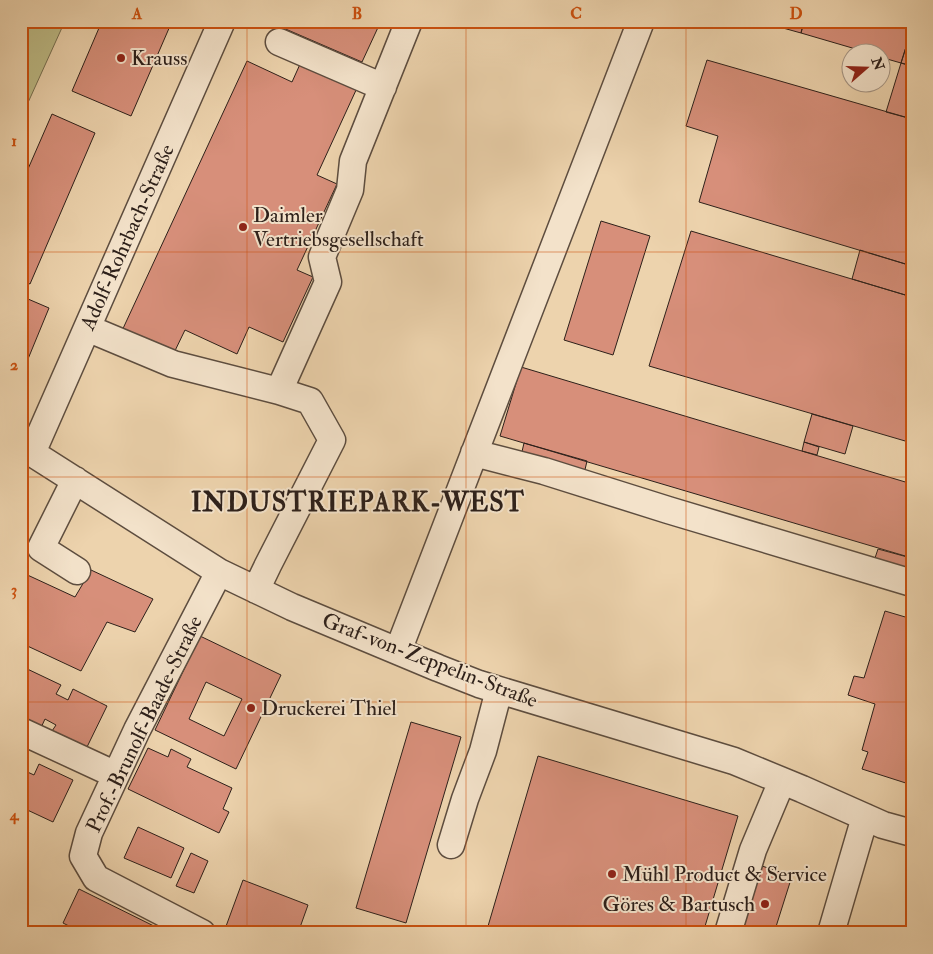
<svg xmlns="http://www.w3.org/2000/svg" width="933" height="954" font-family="'IM FELL Double Pica',serif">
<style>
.green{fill:#bdbb86;stroke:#756e50}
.building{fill:#d78f7a;stroke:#2d201a;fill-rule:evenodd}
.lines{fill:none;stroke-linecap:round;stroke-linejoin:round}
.minor-casing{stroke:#5d4d3f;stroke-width:29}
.minor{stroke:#f3e2ca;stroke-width:26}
.grid{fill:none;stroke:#cc500e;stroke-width:1;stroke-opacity:0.55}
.poi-dot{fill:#8f2418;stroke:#f3e2ca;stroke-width:2}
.labels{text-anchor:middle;stroke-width:4;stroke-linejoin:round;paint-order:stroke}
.poi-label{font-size:21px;fill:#2d201a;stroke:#f3e2ca;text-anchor:start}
.street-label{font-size:21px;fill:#2d201a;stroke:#f3e2ca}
.district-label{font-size:26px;font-weight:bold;letter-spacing:1px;fill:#2d201a;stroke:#f3e2ca}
.neatline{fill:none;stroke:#cc500e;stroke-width:2}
.grid-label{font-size:16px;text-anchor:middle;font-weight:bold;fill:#cc500e}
</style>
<rect width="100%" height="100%" fill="#edd3ad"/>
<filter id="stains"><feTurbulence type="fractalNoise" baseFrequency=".004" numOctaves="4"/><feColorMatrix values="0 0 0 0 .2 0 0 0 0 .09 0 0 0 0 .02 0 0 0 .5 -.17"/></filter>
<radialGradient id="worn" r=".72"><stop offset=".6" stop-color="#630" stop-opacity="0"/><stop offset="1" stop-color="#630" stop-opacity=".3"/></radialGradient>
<!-- green -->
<path class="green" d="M21 21H65L21 118Z"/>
<!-- building -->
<path class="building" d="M102 21H160L170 26 131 116 72 91Z
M267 21H381L362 62Z
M785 21H804L801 33 783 28Z
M804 21H912V28L901 63 880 57V52H866L801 33Z
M912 28V66L901 63Z
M707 60 912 119V266L699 202 718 136 686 126Z
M247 61 292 82 301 62 357 88 317 175 337 184 297 270 313 277 283 342 249 327 237 354 185 330 171 359 120 335Z
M901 63 912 66V119L886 112Z
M52 114 95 133 30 284 21 280V185Z
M601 221 650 236 613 355 564 340Z
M691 231 912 297V443L649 366Z
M860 250 912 266V297L852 279Z
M21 296 49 308 21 376Z
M521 367 912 484V558L500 436Z
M812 414 853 426 845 454 804 442Z
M804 442 819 447 817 455 802 451Z
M524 443 587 461 584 474 521 456Z
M878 549 911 558 908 571 874 561Z
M91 570 153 599 135 632 107 622 81 671 21 643V572L75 597Z
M885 611 912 619V785L862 769 868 752 862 750 875 704 848 695 854 676 864 678Z
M200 636 281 675 236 769 155 730ZM206 682 242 699 224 736 189 719Z
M21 666 61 685 56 694 68 700 73 689 107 706 87 747 52 731 56 725 45 719 39 732 21 723Z
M411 722 461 737 406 923 356 908Z
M148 748 168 757 171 749 191 759 187 767 232 788 223 809 229 812 219 833 128 789Z
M538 756 738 816 703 933H486Z
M21 757 26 759 21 769 34 775 39 764 73 780 53 822 21 807Z
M138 827 184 848 171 878 124 858Z
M191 853 208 861 194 893 176 886Z
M759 865 792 876 774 933H738Z
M243 880 308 905 298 933H235L225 929Z
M79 889 168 933H83L63 923Z"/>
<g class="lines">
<!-- minor casing -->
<g class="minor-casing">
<path id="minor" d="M279 42 383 87
M87 328 173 364 279 391
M21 448 32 453 219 572 292 607 438 668 479 684 734 761 802 789 883 825 912 833
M32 453 222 21
M474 453 544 471 668 510 912 583
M75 480 41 548 77 571
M256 590 268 565 332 440 310 401 279 391 328 282 322 257 350 190 353 161 409 21
M398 651 641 21
M21 731 116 775
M451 845 465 799 483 751 499 690
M202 933 96 878 83 856 89 833 137 730 219 572
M728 933 753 850 782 781
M831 933 865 817"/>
</g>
<!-- minor -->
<use href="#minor" class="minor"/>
</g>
<!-- grid -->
<path class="grid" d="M247 21V933M466 21V933M686 21V933M21 252H912M21 477H912M21 702H912"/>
<!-- markers -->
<g class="poi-dot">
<circle cx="121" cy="58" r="5"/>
<circle cx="243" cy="227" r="5"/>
<circle cx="251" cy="708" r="5"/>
<circle cx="612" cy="874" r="5"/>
<circle cx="765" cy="904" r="5"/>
</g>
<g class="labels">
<!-- poi labels -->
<g class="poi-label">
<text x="131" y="65">Krauss</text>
<text x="253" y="222">Daimler<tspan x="253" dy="24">Vertriebsgesellschaft</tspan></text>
<text x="261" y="715">Druckerei Thiel</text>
<text x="622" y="881">Mühl Product &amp; Service</text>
<text x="755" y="911" text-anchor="end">Göres &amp; Bartusch</text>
</g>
<!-- street labels -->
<g class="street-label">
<text transform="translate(127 237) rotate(-66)" y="7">Adolf-Rohrbach-Straße</text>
<text transform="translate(430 660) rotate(21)" y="7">Graf-von-Zeppelin-Straße</text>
<text transform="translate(144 724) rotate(-64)" y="7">Prof.-Brunolf-Baade-Straße</text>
</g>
<!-- district labels -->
<g class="district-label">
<text x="358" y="511">INDUSTRIEPARK-WEST</text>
</g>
</g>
<!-- margin -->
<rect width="933" height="954" fill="none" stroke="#edd3ad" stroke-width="55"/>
<!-- north arrow -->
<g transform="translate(866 68) rotate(70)"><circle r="24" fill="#f3e2ca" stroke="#a49484"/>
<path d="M0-4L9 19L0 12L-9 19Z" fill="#8f2418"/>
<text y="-8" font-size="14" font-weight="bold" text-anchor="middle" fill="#2d201a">N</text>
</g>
<rect x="28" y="28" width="878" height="898" class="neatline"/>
<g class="grid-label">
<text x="137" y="19">A</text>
<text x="357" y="19">B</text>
<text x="576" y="19">C</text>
<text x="796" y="19">D</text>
<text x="14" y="146">1</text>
<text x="14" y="370">2</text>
<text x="14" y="595">3</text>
<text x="14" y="820">4</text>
</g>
<rect width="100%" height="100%" filter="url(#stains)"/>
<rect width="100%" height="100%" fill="url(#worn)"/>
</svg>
